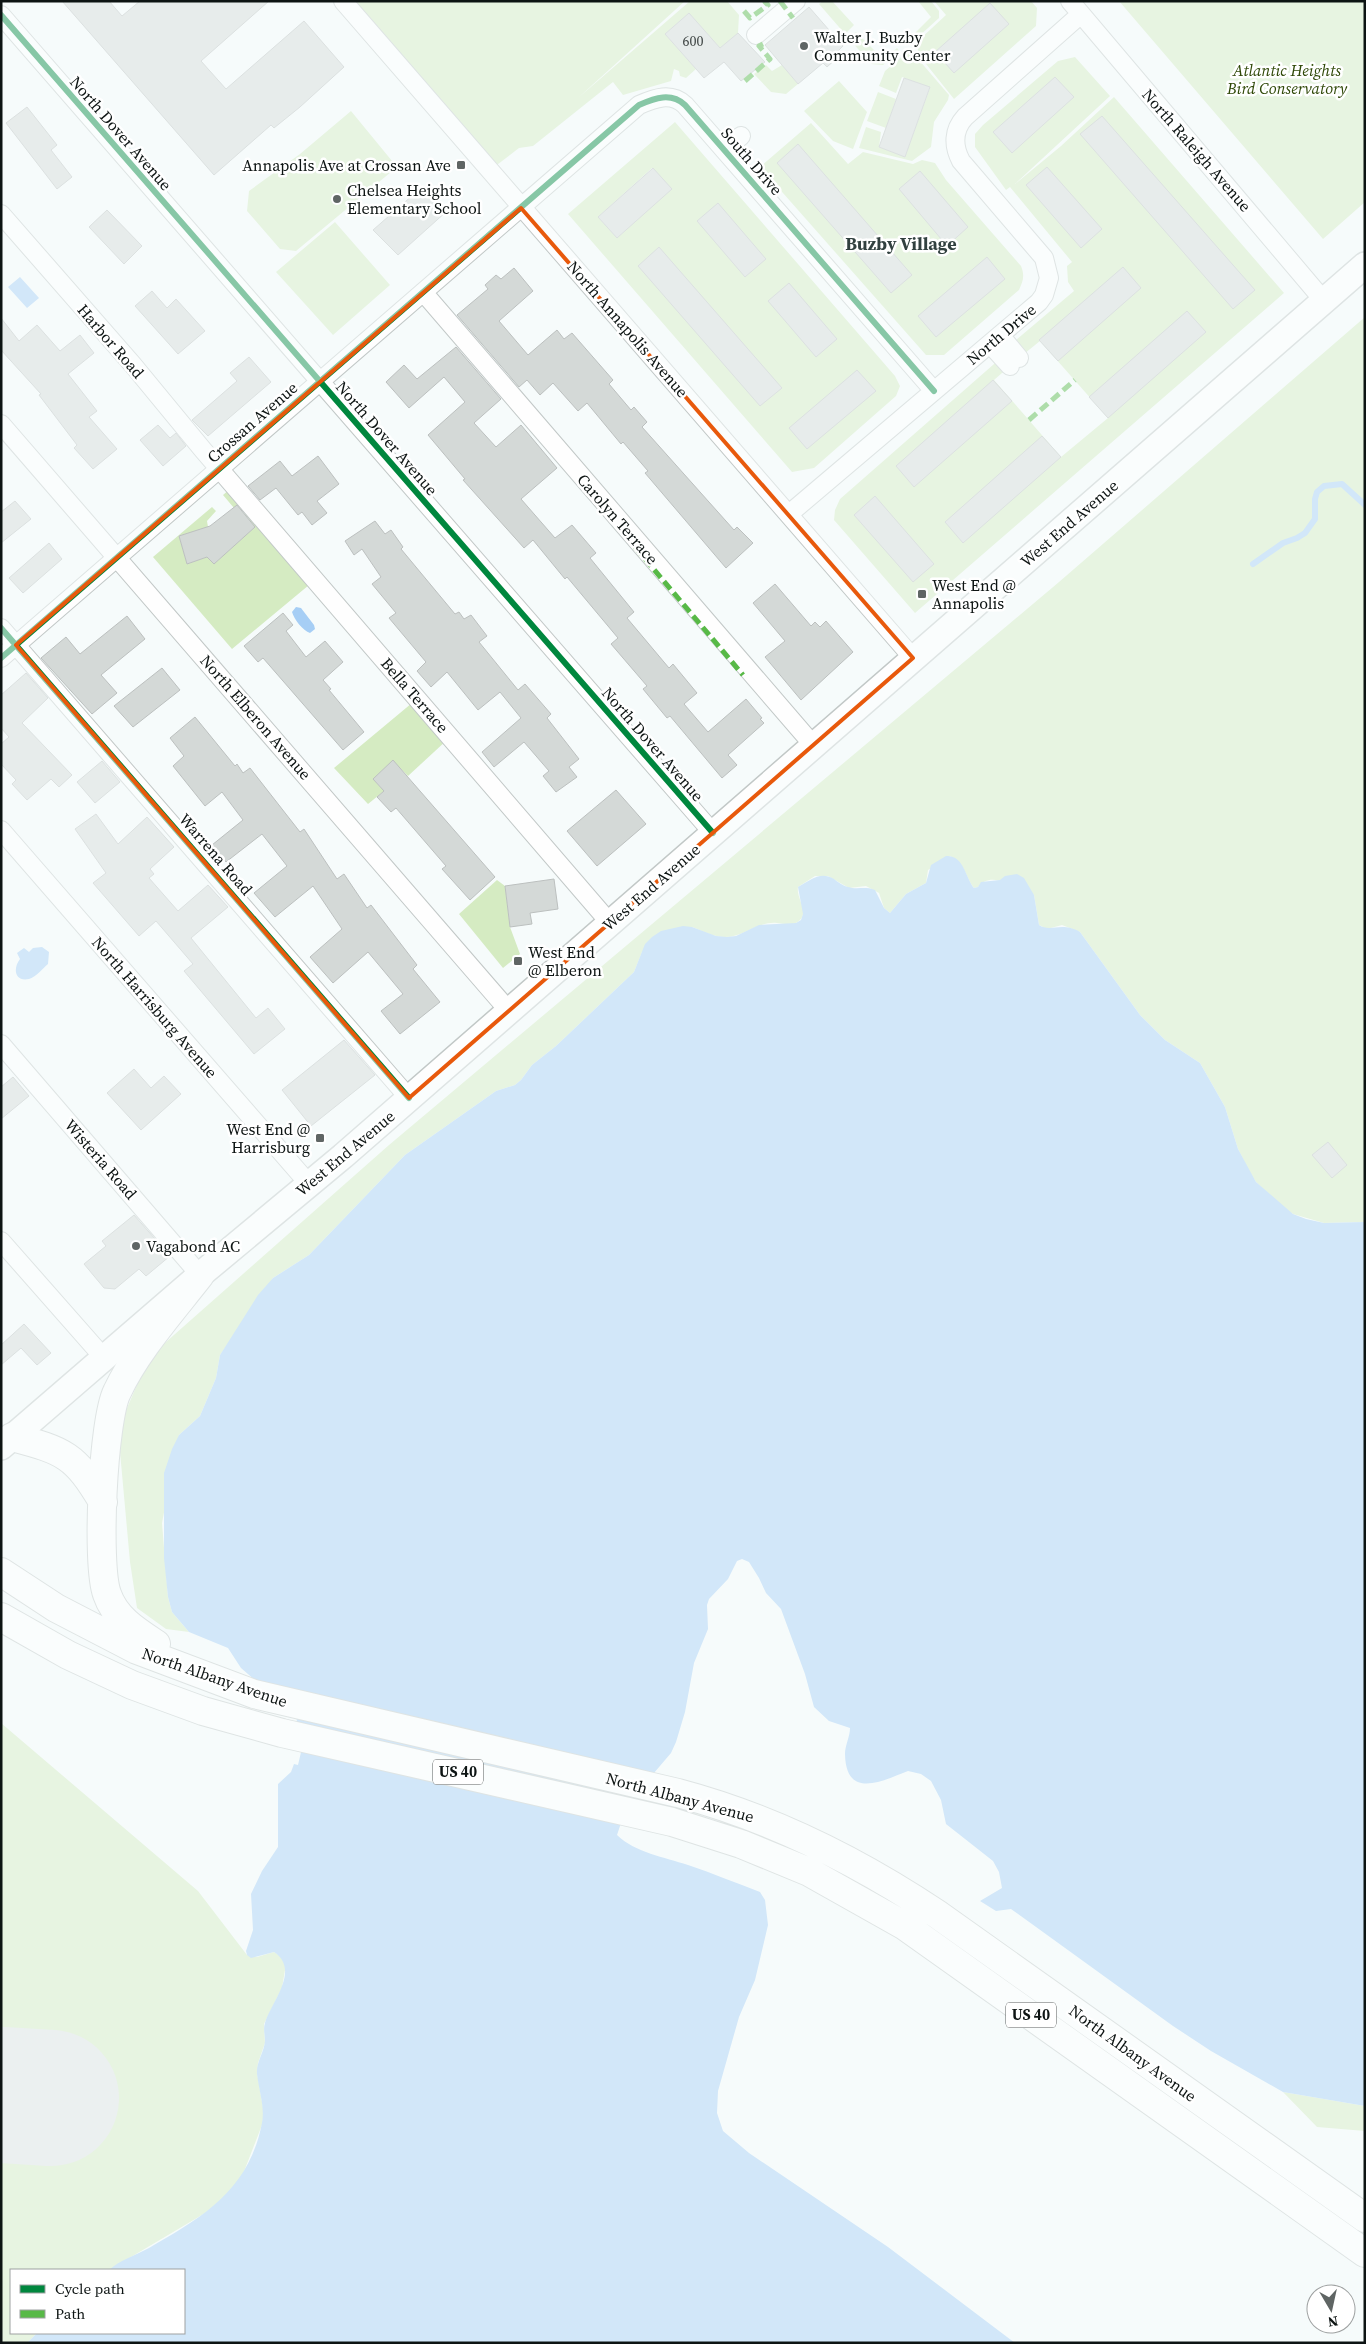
<svg xmlns="http://www.w3.org/2000/svg" width="1366" height="2344" font-family="'Source Serif 4',serif">
<style>
.green{fill:#d5ebc2;fill-rule:evenodd}
.water{fill:#a6cef5}
.lines{fill:none;stroke-linecap:round;stroke-linejoin:round}
.stream{stroke:#a6cef5;stroke-width:6}
.runway{stroke:#dee2e2;stroke-width:136}
.building{fill:#d4d9d7;stroke:#bcc0bf}
.street-casing{stroke:#c2c8c7;stroke-width:20}
.secondary-casing{stroke:#c2c8c7;stroke-width:28}
.highway-casing{stroke:#c2c8c7;stroke-width:30}
.street{stroke:#fefefe;stroke-width:18}
.secondary{stroke:#fefefe;stroke-width:25}
.highway{stroke:#fefefe;stroke-width:28}
.quiet{stroke:#58b947;stroke-width:5;stroke-dasharray:10 5;stroke-linecap:butt}
.cycleway-casing{stroke:#fff;stroke-width:9}
.cycleway{stroke:#00873e;stroke-width:6}
.marked{fill:none;stroke:#e8590c;stroke-width:4;stroke-linejoin:round}
.poi-dot{fill:#5f6564;stroke:#fff;stroke-width:2}
.labels{text-anchor:middle;stroke-width:5;stroke-linejoin:round;paint-order:stroke}
.number-label{font-size:14px;fill:#3f4544}
.shield{fill:#fff;stroke:#565a5a;stroke-width:1}
.shield-label{font-size:15px;font-weight:bold;fill:#0d1413}
.poi-label{font-size:16px;fill:#0d1413;stroke:#fff;text-anchor:start}
.park-label{font-size:16px;font-style:italic;fill:#2f4807;stroke:#fff}
.street-label{font-size:16px;fill:#0d1413;stroke:#fff}
.neighbourhood-label{font-size:18px;font-weight:bold;fill:#31403f;stroke:#fff}
</style>
<rect width="100%" height="100%" fill="#f6fbfb"/>
<!-- green -->
<path class="green" d="M343 1H685L578 98 690 1H727L739 15 738 33 720 48 689 13 665 34 696 69 686 78 680 76 679 71 674 69 671 81 623 95 613 82 533 146 519 148 489 171Z
M823 1H832L854 25 845 34 819 4Z
M918 1H931L939 11V18L917 38 913 35 931 17Z
M934 1H1031L1037 8 1036 26 954 99 918 54V41L946 15Z
M1119 1H1365V202L1323 239Z
M856 32 884 60 897 48 900 52 883 65 871 64 852 42 853 35Z
M906 53H913L949 95 948 100 934 122 931 147 912 161 859 148 866 127 881 132 879 147 905 157 930 88 902 77 896 93 879 86 885 71Z
M1075 57 1110 96 1015 184 1061 146 1114 97 1284 293 915 613 834 520 835 510 840 499 1002 357 1010 366 994 380 1061 457 1108 418 1040 341 1019 358 1009 346 1074 291 1068 282 1067 266 1072 262 1010 187 1006 190 975 147V134L983 125 1058 61Z
M766 65 772 71 782 65 798 84 786 94 771 92 754 74Z
M839 81 867 112 853 149 833 141 804 111Z
M878 92 896 99 886 128 867 121Z
M351 111 397 167 296 251 280 249 247 211 249 191 300 154Z
M675 122 895 376 900 386 896 396 814 468 792 472 568 214ZM652 168 671 189 617 238 598 217Z
M811 123 848 164 863 152 913 164 922 160 935 163 946 180 1021 266C1025 276 1023 281 1019 290L944 355H926L760 167Z
M335 222 390 285 333 335 276 272Z
M1365 317V1222L1324 1223 1293 1214 1283 1207 1256 1182 1248 1169 1238 1149 1225 1107 1200 1063 1165 1040 1140 1015 1080 932 1062 925 1047 929 1039 925 1034 895C1019 889 991 869 978 887L974 888C965 876 965 863 950 856L928 870 926 883 906 894 890 913 884 908 879 893 866 886 849 888 828 876H815L798 887C796 898 809 911 800 920 795 926 784 924 777 923 758 921 744 937 725 937 713 937 703 931 692 927L642 952 634 972 556 1046 532 1065 521 1080 515 1085 496 1091 405 1155 309 1255 273 1278 220 1355 216 1378 200 1416 179 1435 162 1523 168 1597 172 1612 189 1632 166 1629 137 1608 130 1562 120 1452 121 1422 149 1357 389 1145 1059 582Z
M230 489 309 585 232 649 153 557 212 507 216 511 207 521 208 527 179 536 187 564 207 557 214 564 255 527 238 505 234 508 223 495Z
M412 703 447 740 408 776 393 761 373 779 384 791 368 804 334 768Z
M497 880 505 886 510 927 520 954 503 968 459 914Z
M1 1723 198 1891 247 1955 257 1957 274 1952 282 1957 286 1964 282 1988 264 2024 265 2043 258 2063 257 2073 264 2113 262 2125 243 2174 228 2194 207 2212 109 2270H11V2333H37L27 2343H1Z
M1283 2092 1365 2106V2131L1317 2127Z"/>
<!-- water -->
<path class="water" d="M20 277 39 298 27 308 8 287Z
M296 607 301 608 314 625 315 629 310 633C303 631 294 619 292 612Z
M946 856C964 855 965 877 974 888L978 887 981 882 1000 880 1005 876 1017 874 1024 878 1034 895 1039 925C1051 933 1061 921 1080 932L1140 1015 1165 1040 1200 1063 1225 1107 1238 1149 1256 1182 1293 1214 1306 1219 1324 1223 1365 1222V2106L1283 2092 1211 2051 1173 2026 1011 1909 996 1911 980 1901 1002 1888 999 1872 993 1861 946 1824 941 1800 931 1781 921 1774 908 1771C882 1781 846 1800 845 1754 845 1745 850 1737 850 1728L829 1721 814 1707 805 1674 781 1609 766 1593 759 1578 749 1562 742 1559 737 1561 728 1579 709 1599 707 1605 708 1629 694 1663 685 1712 676 1742 671 1753 642 1787 621 1823 617 1835C636 1853 664 1857 688 1865 712 1873 736 1883 760 1892L765 1900 768 1925 755 1980 739 2017 718 2091 717 2113 723 2131 749 2153 888 2247 1015 2343H27L37 2333H184V2270H109C120 2260 136 2255 149 2248 203 2217 249 2190 262 2123 265 2107 259 2091 257 2074 256 2062 264 2053 265 2041 265 2035 263 2029 265 2023 271 2002 301 1970 274 1952L251 1958 247 1955 246 1951 253 1930 251 1894 262 1871 278 1847V1784L291 1772 294 1764 298 1765 302 1748 292 1695 263 1687 241 1668 228 1648 189 1632 172 1612 168 1597 164 1558V1473L172 1449 179 1435 200 1416 216 1378 220 1355 258 1295 273 1278 309 1255 405 1155 496 1091 515 1085 521 1080 532 1065 556 1046 634 972 645 944 652 937 661 931 683 926 692 927 716 936 727 937 736 936 759 925 796 923 801 920 803 914 798 887C811 880 820 871 834 879 838 882 843 886 848 887 857 890 865 886 875 890L884 908 890 913 906 894 926 883 931 865Z
M42 947 49 952 48 964C42 969 36 977 29 979 14 982 13 968 20 959L17 953 24 948 29 952 33 948Z"/>
<g class="lines">
<!-- stream -->
<path class="stream" d="M1253 564 1283 543 1297 538 1305 533 1315 519V499L1317 492 1324 486 1342 484 1365 505"/>
<!-- runway -->
<path class="runway" d="M1 2095 51 2098"/>
</g>
<!-- building -->
<path class="building" d="M62 1H109L122 16 140 1H269L201 61 226 89 304 21 344 67 300 107 274 128 271 125 214 175Z
M990 3 1009 24 954 73 935 52Z
M809 7 843 46 836 53 838 57 827 67 823 63 798 84 765 45Z
M689 13 720 48 738 33 765 62 741 81 724 62 704 78 665 34Z
M1055 77 1074 97 1012 153 993 132Z
M904 78 930 87 905 157 879 147Z
M27 107 57 145 51 150 72 177 57 189 6 123Z
M1102 116 1255 290 1233 309 1080 134Z
M798 144 912 275 891 293 777 163Z
M1047 167 1102 229 1081 248 1026 185Z
M653 168 672 189 617 238 598 217Z
M920 171 968 227 947 246 899 189Z
M422 187 447 211 398 255 373 230Z
M718 203 766 259 745 277 697 221Z
M107 210 142 246 124 264 89 227Z
M659 247 782 388 760 406 638 266Z
M987 257 1005 279 936 337 918 316Z
M1123 267 1141 288 1058 361 1039 340Z
M514 268 533 291 499 321 528 355 557 330 564 339 572 333 613 380 609 384 631 410 634 407 647 422 642 427 734 530 737 527 753 543 726 568 645 473 648 471 623 442 621 444 587 403 578 411 553 383 540 395 527 380 519 387 457 315 488 289 485 285 496 275 501 279Z
M789 283 837 339 816 357 768 301Z
M152 291 167 308 176 299 205 331 178 354 135 306Z
M1187 311 1206 332 1108 418 1089 397Z
M1 318 19 341 37 325 60 351 80 335 94 353 68 374 97 411 89 417 117 449 93 469 74 448 77 445 39 395 41 394 1 350Z
M456 347 501 399 474 423 496 447 521 425 557 468 521 499 555 538 572 525 596 553 590 558 634 612 627 618 669 668 673 664 697 693 684 704 708 732 746 699 762 718 760 719 764 723 728 755 737 765 722 778 670 716 667 718 643 689 647 686 611 644 618 638 567 577 565 579 533 540 524 548 463 480 465 479 428 435 465 402 444 377 409 408 386 382 404 365 417 379Z
M249 357 271 382 208 436 192 420 237 381 230 373Z
M857 370 876 391 807 449 789 428Z
M993 380 1012 401 914 487 896 466Z
M158 425 170 438 176 433 186 446 163 466 140 440Z
M1042 436 1061 457 963 543 945 522Z
M318 456 339 484 317 501 327 513 312 525 302 512 298 515 276 488 260 500 248 486 280 461 292 476Z
M875 496 934 564 913 582 854 515Z
M15 501 31 519 1 543V512Z
M237 505 255 527 214 564 207 557 187 564 179 536 210 526Z
M375 521 385 534 391 530 403 547 401 549 455 614 459 612 464 619 471 615 487 636 479 642 518 690 525 684 551 714 547 718 579 759 569 767 577 777 556 792 543 776 549 771 524 742 494 767 482 752 521 718 500 692 478 710 447 672 431 687 417 671 426 662 389 618 396 613 372 584 381 577 362 549 354 555 345 541Z
M49 543 62 559 23 593 9 578Z
M775 584 811 626 815 622 820 627 826 621 853 652 801 700 765 657 785 641 753 603Z
M283 613 293 625 286 631 306 657 325 641 343 662 323 680 331 689 329 690 364 732 343 750 263 658 258 662 244 646Z
M127 616 145 639 101 675 117 693 92 714 41 658 66 637 80 654Z
M162 668 180 690 133 727 114 706Z
M26 673 48 698 22 723 72 775 59 787 51 779 27 800 12 784 16 780 1 764V744L9 737 1 728V695Z
M195 717 235 766 237 764 243 773 250 768 300 832 304 829 337 879 344 874 367 908 371 905 417 965 413 969 440 1002 400 1034 381 1011 403 994 368 952 333 983 310 957 342 929 313 886 275 917 254 893 287 866 262 834 226 862 212 845 243 820 222 792 205 806 173 766 184 756 170 738Z
M393 760 495 877 470 900 442 869 446 866 396 808 391 812 377 797 384 791 373 779Z
M102 761 120 782 95 803 77 782Z
M616 790 646 824 597 866 567 831Z
M96 814 118 844 147 817 174 847 150 869 154 874 149 878 178 911 208 885 228 907 191 938 256 1018 268 1008 285 1029 254 1054 184 971 193 964 156 921 139 936 93 883 106 873 75 829Z
M554 879 558 909 530 913 532 924 510 927 505 886Z
M344 1040 375 1075 311 1126 282 1090Z
M134 1069 151 1088 164 1076 181 1094 141 1130 107 1093Z
M13 1077 29 1096 1 1119V1087Z
M1328 1142 1347 1165 1332 1178 1312 1155Z
M134 1215 170 1256 146 1276 139 1269 115 1289 104 1288 84 1264 106 1246 102 1241Z
M24 1324 51 1353 37 1365 21 1348 1 1365V1345Z"/>
<g class="lines">
<!-- street casing -->
<g class="street-casing">
<path id="street" d="M343 1 913 658
M1070 1 1324 301
M1 15 713 833
M756 35 796 1
M724 150 741 136
M1 214 133 365 203 450 610 923
M423 292 814 746
M1000 335 1019 358
M990 344 1010 366
M1 424 509 1011
M789 514 1039 302 1044 295 1049 278 1044 258 961 161C953 146 953 130 965 117L1081 14
M1 628 409 1098
M1 658 639 105C655 98 671 92 685 105L934 391
M1 830 309 1184
M1 1044 200 1275
M1 1241 104 1358"/>
</g>
<!-- secondary casing -->
<g class="secondary-casing">
<path id="secondary" d="M1 1447 200 1275 343 1156 1365 265"/>
</g>
<!-- highway casing -->
<g class="highway-casing">
<path id="highway" d="M12 1437C65 1451 75 1455 103 1502
M1 1572 56 1608 137 1650 254 1694 678 1793C772 1818 856 1860 937 1914L1365 2218
M1 1617 68 1655 132 1685 203 1711 282 1733 672 1822 741 1844 809 1872 905 1926 1365 2253
M156 1644C136 1631 115 1618 107 1594 96 1564 103 1420 117 1392 136 1351 172 1311 200 1275"/>
</g>
<!-- street -->
<use href="#street" class="street"/>
<!-- secondary -->
<use href="#secondary" class="secondary"/>
<!-- highway -->
<use href="#highway" class="highway"/>
<!-- quiet -->
<path class="quiet" d="M780 1 793 18
M744 11 750 18 768 5 764 1
M745 81 770 59 759 46 763 44
M1029 420 1075 380
M635 547 743 675"/>
<!-- cycleway casing -->
<g class="cycleway-casing">
<path id="cycleway" d="M1 15 713 833
M1 628 409 1098
M1 658 639 105C655 98 671 92 685 105L934 391"/>
</g>
<!-- cycleway -->
<use href="#cycleway" class="cycleway"/>
</g>
<!-- marked area -->
<path d="M0 0H1366V2344H0ZM521 208 913 658 409 1098 16 645Z" fill="#f6fbfb" fill-opacity=".55" fill-rule="evenodd"/>
<path class="marked" d="M521 208 913 658 409 1098 16 645Z"/>
<!-- markers -->
<g class="poi-dot">
<circle cx="804" cy="46" r="5"/>
<rect x="456" y="160" width="10" height="10" rx="2.5"/>
<circle cx="337" cy="199" r="5"/>
<rect x="917" y="589" width="10" height="10" rx="2.5"/>
<rect x="513" y="956" width="10" height="10" rx="2.5"/>
<rect x="315" y="1133" width="10" height="10" rx="2.5"/>
<circle cx="136" cy="1246" r="5"/>
</g>
<g class="labels">
<!-- number labels -->
<g class="number-label">
<text x="693" y="46">600</text>
</g>
<!-- shield labels -->
<g class="shield">
<rect x="433" y="1759.5" width="50" height="25" rx="4"/>
<rect x="1006" y="2002.5" width="50" height="25" rx="4"/>
</g>
<g class="shield-label">
<text x="458" y="1777">US 40</text>
<text x="1031" y="2020">US 40</text>
</g>
<!-- poi labels -->
<g class="poi-label">
<text x="814" y="43">Walter J. Buzby<tspan x="814" dy="18">Community Center</tspan></text>
<text x="451" y="171" text-anchor="end">Annapolis Ave at Crossan Ave</text>
<text x="347" y="196">Chelsea Heights<tspan x="347" dy="18">Elementary School</tspan></text>
<text x="932" y="591">West End @<tspan x="932" dy="18">Annapolis</tspan></text>
<text x="528" y="958">West End<tspan x="528" dy="18">@ Elberon</tspan></text>
<text x="310" y="1135" text-anchor="end">West End @<tspan x="310" dy="18">Harrisburg</tspan></text>
<text x="146" y="1252">Vagabond AC</text>
</g>
<!-- park labels -->
<g class="park-label">
<text x="1287" y="76">Atlantic Heights<tspan x="1287" dy="18">Bird Conservatory</tspan></text>
</g>
<!-- street labels -->
<g class="street-label">
<text transform="translate(121 133) rotate(49)" y="6">North Dover Avenue</text>
<text transform="translate(1197 150) rotate(49)" y="6">North Raleigh Avenue</text>
<text transform="translate(752 161) rotate(49)" y="6">South Drive</text>
<text transform="translate(628 329) rotate(49)" y="6">North Annapolis Avenue</text>
<text transform="translate(1001 334) rotate(-40)" y="6">North Drive</text>
<text transform="translate(111 341) rotate(49)" y="6">Harbor Road</text>
<text transform="translate(252 422) rotate(-41)" y="6">Crossan Avenue</text>
<text transform="translate(387 438) rotate(49)" y="6">North Dover Avenue</text>
<text transform="translate(618 519) rotate(49)" y="6">Carolyn Terrace</text>
<text transform="translate(1069 523) rotate(-41)" y="6">West End Avenue</text>
<text transform="translate(415 695) rotate(49)" y="6">Bella Terrace</text>
<text transform="translate(256 717) rotate(49)" y="6">North Elberon Avenue</text>
<text transform="translate(653 744) rotate(49)" y="6">North Dover Avenue</text>
<text transform="translate(216 854) rotate(49)" y="6">Warrena Road</text>
<text transform="translate(651 887) rotate(-41)" y="6">West End Avenue</text>
<text transform="translate(155 1007) rotate(49)" y="6">North Harrisburg Avenue</text>
<text transform="translate(345 1153) rotate(-40)" y="6">West End Avenue</text>
<text transform="translate(101 1159) rotate(49)" y="6">Wisteria Road</text>
<text transform="translate(215 1677) rotate(19)" y="6">North Albany Avenue</text>
<text transform="translate(680 1797) rotate(15)" y="6">North Albany Avenue</text>
<text transform="translate(1133 2053) rotate(36)" y="6">North Albany Avenue</text>
</g>
<!-- neighbourhood labels -->
<g class="neighbourhood-label">
<text x="901" y="250">Buzby Village</text>
</g>
</g>
<!-- border -->
<rect width="1366" height="2344" fill="none" stroke="#0d1413" stroke-width="5"/>
<!-- legend -->
<rect x="10" y="2269" width="175" height="65" fill="#ffffff" stroke="#9ea1a1"/>
<rect x="20" y="2285" width="25" height="8" fill="#00873e" stroke="#9ea1a1"/>
<text x="55" y="2294" font-size="15" fill="#0d1413">Cycle path</text>
<rect x="20" y="2310" width="25" height="8" fill="#58b947" stroke="#9ea1a1"/>
<text x="55" y="2319" font-size="15" fill="#0d1413">Path</text>
<!-- north arrow -->
<g transform="translate(1331 2309) rotate(171)"><circle r="24" fill="#ffffff" stroke="#9ea1a1"/>
<path d="M0-4L9 19L0 12L-9 19Z" fill="#5f6564"/>
<text y="-8" font-size="14" font-weight="bold" text-anchor="middle" fill="#0d1413">N</text>
</g>
</svg>
